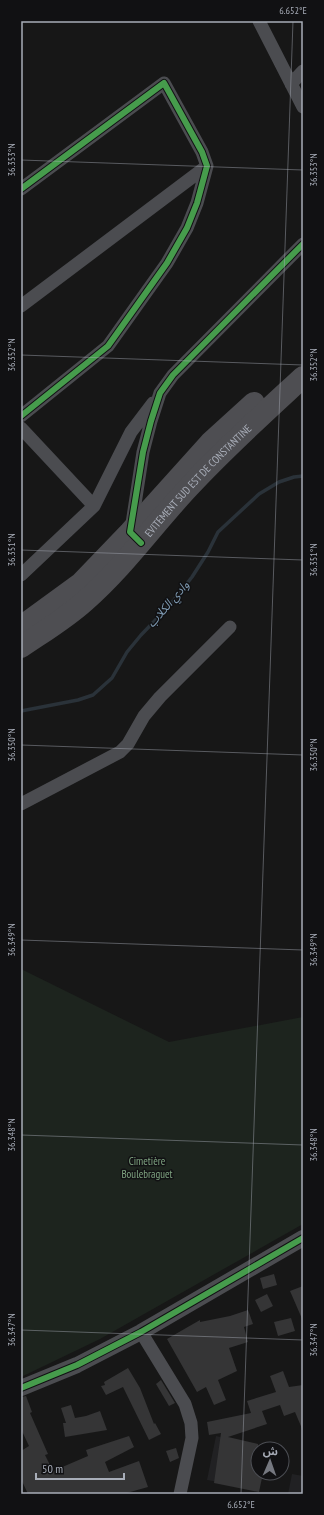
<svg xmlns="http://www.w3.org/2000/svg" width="324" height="1515" font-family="'PT Sans Narrow','Noto Sans Arabic',sans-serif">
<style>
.built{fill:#212123}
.green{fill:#1d241e}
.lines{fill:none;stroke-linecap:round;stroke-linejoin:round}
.stream{stroke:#2a3239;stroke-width:3.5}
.building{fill:#353536}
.minor{stroke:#4b4c50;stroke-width:13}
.tertiary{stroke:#4b4c50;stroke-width:16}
.trunk{stroke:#4e4e52;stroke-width:22}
.cycleway-casing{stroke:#111113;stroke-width:8}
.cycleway{stroke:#469c4c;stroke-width:6}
.ticks{fill:none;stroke:#a8adb8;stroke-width:1;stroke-opacity:0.45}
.labels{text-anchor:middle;stroke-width:3;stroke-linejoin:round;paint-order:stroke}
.street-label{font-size:11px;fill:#a8adb8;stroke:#111113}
.park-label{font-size:11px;fill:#7fa381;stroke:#111113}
.water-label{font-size:12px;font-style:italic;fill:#7f9bb3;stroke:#111113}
.neatline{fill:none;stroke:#a8adb8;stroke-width:1.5}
.ticks-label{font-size:10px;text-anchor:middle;fill:#a8adb8}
</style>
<rect width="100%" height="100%" fill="#171717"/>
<!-- built -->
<path class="built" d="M216 1436 234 1440 224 1483 207 1480Z
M292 1474 303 1476V1494H288Z"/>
<!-- green -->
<path class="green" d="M21 969 169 1042 303 1017V1224L100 1339 21 1377Z"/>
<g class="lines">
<!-- stream -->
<path class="stream" d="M21 711 78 700 93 695 112 678 127 652 141 635 169 606 192 577 208 552 218 532 259 494 279 482 294 477 303 476"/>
</g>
<!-- building -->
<path class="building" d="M274 1274 277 1285 263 1289 260 1278Z
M303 1286V1321L290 1291Z
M267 1294 273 1306 261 1312 255 1300Z
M248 1310 253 1324 244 1327 248 1342 229 1348 237 1371 218 1380 226 1400 214 1405 206 1387 197 1392 167 1339 200 1320V1322L230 1316Z
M291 1318 295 1331 278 1336 274 1322Z
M128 1368 140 1388 154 1424 155 1423 161 1434 149 1440 123 1387 106 1395 101 1386 105 1385 104 1382Z
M283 1371 289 1387 303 1385V1431L295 1412 284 1416 280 1405 262 1411 267 1424 228 1437 258 1444V1473H263L259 1492 214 1483 221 1433 209 1435 207 1422 251 1413 247 1401 276 1392 270 1376Z
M161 1380 175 1403 169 1406 156 1384Z
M26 1396 32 1412 30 1413 48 1454 45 1455 53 1471 88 1456 86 1450 129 1436 134 1447 105 1462 109 1472 139 1461 148 1487 123 1494H28L21 1479V1451L29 1446 21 1429V1397Z
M71 1405 75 1418 86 1416 100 1411 107 1430 65 1437 63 1423H66L61 1408Z
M176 1448 179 1458 170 1462 166 1451Z"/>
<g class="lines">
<!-- minor -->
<path class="minor" d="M259 21 303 107
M291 84 303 71
M21 189 164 83 202 152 207 166 197 203 187 228 167 263 108 346 21 416
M21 306 207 166
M21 428 94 506
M131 530 143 452 151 421 160 393 173 375 303 244
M21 575 94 506 131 432 153 403
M21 804 120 752 128 744 144 716 160 697 230 627
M141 1332 185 1404 191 1423 192 1438 180 1494"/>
<!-- tertiary -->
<path class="tertiary" d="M21 1388 77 1365 141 1332 303 1238"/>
<!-- trunk -->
<g class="trunk">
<path d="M21 627 80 584 130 532 210 443 254 403"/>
<path id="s1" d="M21 647C43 632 65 619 85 601 124 567 154 524 189 487 225 448 264 413 303 377"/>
</g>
<!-- cycleway casing -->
<g class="cycleway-casing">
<path id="cycleway" d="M21 189 164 83 202 152 207 166 197 203 187 228 167 263 108 346 21 416
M141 543 130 532 143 452 151 421 160 393 173 375 303 244
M21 1388 77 1365 141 1332 303 1238"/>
</g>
<!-- cycleway -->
<use href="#cycleway" class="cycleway"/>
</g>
<!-- ticks -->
<path class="ticks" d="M21 160 303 170M21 355 303 365M21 550 303 560M21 745 303 755M21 940 303 950M21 1135 303 1145M21 1330 303 1340M241 1494 293 21"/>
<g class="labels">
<!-- street labels -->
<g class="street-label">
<text dy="4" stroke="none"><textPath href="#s1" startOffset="244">EVITEMENT SUD EST DE CONSTANTINE</textPath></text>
</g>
<!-- park labels -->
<g class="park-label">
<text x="147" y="1165">Cimetière<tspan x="147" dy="13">Boulebraguet</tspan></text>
</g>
<!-- water labels -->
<g class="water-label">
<text transform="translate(168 604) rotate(-49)" y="4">وادي الكلاب</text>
</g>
</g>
<!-- border -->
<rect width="324" height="1515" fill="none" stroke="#111113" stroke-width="44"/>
<!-- north arrow -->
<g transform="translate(270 1461) rotate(2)"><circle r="19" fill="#111113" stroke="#4d4f55"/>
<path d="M0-3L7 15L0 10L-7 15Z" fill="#757880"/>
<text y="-6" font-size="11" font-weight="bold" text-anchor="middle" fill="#a8adb8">ش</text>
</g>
<!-- scale -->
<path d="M36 1473v6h88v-6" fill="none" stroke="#a8adb8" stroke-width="2"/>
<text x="42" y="1473" font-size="12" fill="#a8adb8" stroke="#111113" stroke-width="3" paint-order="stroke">50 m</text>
<rect x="22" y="22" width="280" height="1471" class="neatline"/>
<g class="ticks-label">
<text x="293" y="14">6.652°E</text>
<text transform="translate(11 160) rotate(-90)" y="4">36.353°N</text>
<text transform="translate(313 170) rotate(-90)" y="4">36.353°N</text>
<text transform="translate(11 355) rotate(-90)" y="4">36.352°N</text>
<text transform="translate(313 365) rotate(-90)" y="4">36.352°N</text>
<text transform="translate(11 550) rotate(-90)" y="4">36.351°N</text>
<text transform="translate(313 560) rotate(-90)" y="4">36.351°N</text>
<text transform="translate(11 745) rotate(-90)" y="4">36.350°N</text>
<text transform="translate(313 755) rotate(-90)" y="4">36.350°N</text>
<text transform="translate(11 940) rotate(-90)" y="4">36.349°N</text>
<text transform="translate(313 950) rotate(-90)" y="4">36.349°N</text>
<text transform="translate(11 1135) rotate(-90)" y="4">36.348°N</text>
<text transform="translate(313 1145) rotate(-90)" y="4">36.348°N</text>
<text transform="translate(11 1330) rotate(-90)" y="4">36.347°N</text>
<text transform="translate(313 1340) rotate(-90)" y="4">36.347°N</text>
<text x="241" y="1508">6.652°E</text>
</g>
</svg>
